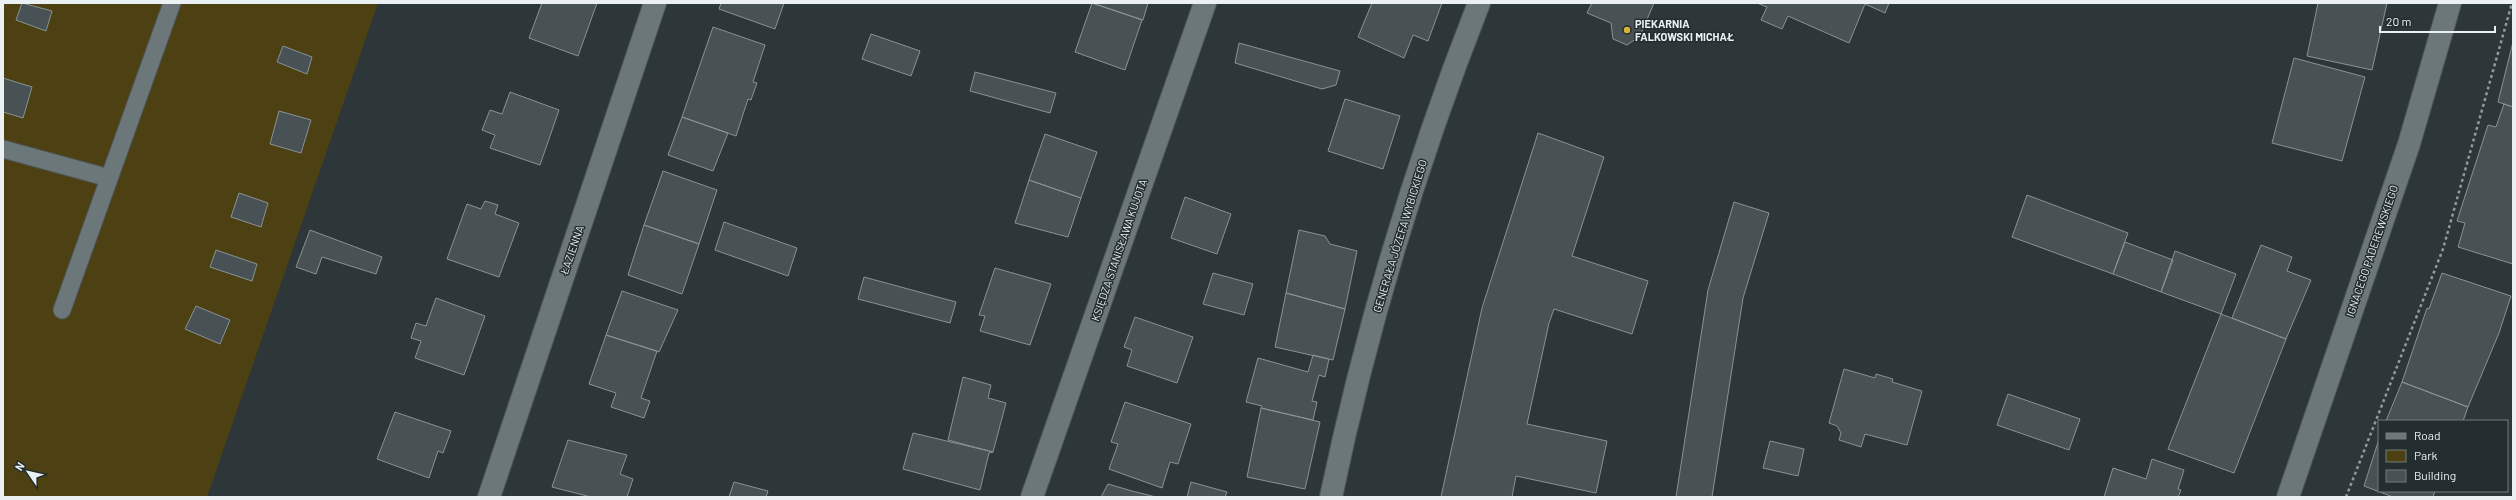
<svg xmlns="http://www.w3.org/2000/svg" width="2516" height="500" font-family="Barlow,sans-serif">
<style>
.green{fill:#4d4013}
.building{fill:#485254;stroke:#889396}
.lines{fill:none;stroke-linecap:round;stroke-linejoin:round}
.service-casing{stroke:#4d5557;stroke-width:19}
.minor-casing{stroke:#4d5557;stroke-width:24}
.path{stroke:#929a9c;stroke-width:2.5;stroke-dasharray:3 3;stroke-linecap:butt}
.service{stroke:#6c777a;stroke-width:17}
.minor{stroke:#6c777a;stroke-width:22}
.poi-dot{fill:#d6b534;stroke:#242d2f;stroke-width:1.5}
.labels{text-anchor:middle;stroke-width:3;stroke-linejoin:round;paint-order:stroke}
.poi-label{font-size:11px;font-weight:bold;fill:#ebf1f2;stroke:#242d2f;text-anchor:start}
.street-label{font-size:11px;fill:#ebf1f2;stroke:#242d2f}
</style>
<rect width="100%" height="100%" fill="#2d3739"/>
<!-- green -->
<path class="green" d="M3 3H378L207 497H3Z"/>
<!-- building -->
<path class="building" d="M22 3 52 11 46 31 16 20Z
M542 3H597L578 56 529 38Z
M721 3H784L775 29 719 9Z
M1092 3 1142 20 1125 70 1075 52Z
M1092 3H1148L1143 20Z
M1372 3H1442L1428 41 1413 35 1404 58 1358 37Z
M1592 3H1654L1640 36 1627 45 1613 39 1611 23 1587 13Z
M1757 3H1889L1885 13 1865 4 1849 43 1788 16 1782 29 1761 20 1767 7Z
M2318 3H2387L2372 70 2307 56Z
M713 27 765 45 753 82 757 83 751 100 748 99 736 136 682 117Z
M871 34 920 51 911 76 862 59Z
M2513 42V107L2498 102Z
M1239 43 1340 71 1336 85 1322 89 1235 63Z
M283 46 312 57 307 74 277 62Z
M2294 58 2365 77 2342 161 2272 143Z
M975 72 1056 93 1050 113 970 91Z
M3 78 32 87 23 118 3 112Z
M510 92 559 110 540 165 490 148 495 135 482 130 490 110 502 114Z
M1345 99 1400 116 1383 169 1328 151Z
M2504 104 2513 107V264L2458 247 2465 223 2457 221 2488 125 2496 127Z
M279 111 311 120 301 153 270 144Z
M682 117 728 133 713 171 668 155Z
M1538 133 1604 157 1572 256 1648 281 1632 334 1554 309 1549 323 1527 424 1607 441 1596 493 1516 476 1512 497H1441L1482 308Z
M1045 134 1097 152 1081 198 1029 180Z
M663 171 717 190 699 244 644 225Z
M1029 180 1081 198 1068 237 1015 223Z
M239 193 268 203 261 227 231 217Z
M2027 195 2128 233 2113 274 2012 237Z
M1185 197 1231 214 1217 254 1171 238Z
M485 201 498 205 495 214 519 223 499 277 447 259 467 204 481 209Z
M1734 202 1769 213 1743 298 1712 497H1676L1708 290Z
M724 222 797 248 788 276 715 250Z
M644 225 699 244 682 294 628 275Z
M310 230 382 257 376 274 322 257 316 274 296 267Z
M1299 230 1325 236 1330 244 1357 251 1345 309 1286 293Z
M2125 242 2173 260 2161 292 2113 274Z
M2261 245 2292 257 2287 271 2311 280 2286 339 2232 318Z
M216 250 257 264 252 281 210 267Z
M2175 251 2236 274 2221 314 2161 292Z
M995 268 1051 284 1030 345 980 331 985 316 979 315Z
M1213 273 1253 284 1244 315 1203 304Z
M2442 273 2511 296 2499 333 2468 407 2402 382 2427 308 2429 309Z
M864 277 956 302 950 323 858 299Z
M622 291 678 310 659 352 606 335Z
M1286 293 1345 309 1333 360 1275 347Z
M436 298 485 316 464 375 415 358 421 341 411 338 416 323 426 326Z
M196 306 230 320 220 344 185 329Z
M2221 314 2286 339 2234 473 2168 449Z
M1135 317 1193 337 1177 383 1127 366 1132 350 1124 347Z
M606 335 657 351 641 398 650 401 644 418 611 407 616 393 589 384Z
M1313 355 1329 359 1325 377 1319 375 1312 401 1317 402 1313 420 1261 408 1262 406 1246 402 1258 358 1308 372Z
M1844 369 1875 378 1876 374 1893 379 1892 382 1922 391 1907 445 1865 434 1861 447 1839 440 1841 433 1837 426 1829 423Z
M963 377 991 385 988 398 1006 403 993 452 948 440Z
M2402 382 2468 407 2463 421H2386Z
M2008 394 2080 419 2069 450 1997 425Z
M1125 402 1191 424 1178 464 1170 462 1162 488 1109 469 1118 444 1111 442Z
M1261 408 1320 422 1305 489 1247 477Z
M395 412 451 431 443 453 438 451 429 478 377 459Z
M913 433 993 452 989 453 980 490 903 469Z
M2379 439V491H2435L2433 497H2393L2364 486Z
M568 440 627 455 620 474 633 479 627 497H591L552 487Z
M1770 441 1804 449 1798 476 1763 468Z
M2152 459 2184 470 2178 489 2181 490 2178 497H2104L2113 468 2146 479Z
M734 482 768 491 766 497H729Z
M1191 482 1227 492 1225 497H1187Z
M1108 484 1132 491 1156 497H1101Z"/>
<g class="lines">
<!-- service casing -->
<g class="service-casing">
<path id="service" d="M3 149 109 178
M62 310 172 3"/>
</g>
<!-- minor casing -->
<g class="minor-casing">
<path id="minor" d="M489 497 655 3
M1032 497 1205 3
M1331 497C1366 329 1416 163 1479 3
M2288 497 2409 144 2450 3"/>
</g>
<!-- path -->
<path class="path" d="M2346 497 2443 249 2512 3"/>
<!-- service -->
<use href="#service" class="service"/>
<!-- minor -->
<use href="#minor" class="minor"/>
</g>
<!-- markers -->
<circle class="poi-dot" cx="1627" cy="30" r="4"/>
<g class="labels">
<!-- poi labels -->
<g class="poi-label">
<text x="1635" y="28">PIEKARNIA<tspan x="1635" dy="13">FALKOWSKI MICHAŁ</tspan></text>
</g>
<!-- street labels -->
<g class="street-label">
<text transform="translate(1400 236) rotate(-73)" y="4">GENERAŁA JÓZEFA WYBICKIEGO</text>
<text transform="translate(572 250) rotate(-71)" y="4">ŁAZIENNA</text>
<text transform="translate(1119 250) rotate(-71)" y="4">KSIĘDZA STANISŁAWA KUJOTA</text>
<text transform="translate(2372 251) rotate(-71)" y="4">IGNACEGO PADEREWSKIEGO</text>
</g>
</g>
<!-- border -->
<rect width="2516" height="500" fill="none" stroke="#ebf1f2" stroke-width="8"/>
<!-- legend -->
<rect x="2378" y="420" width="130" height="72" fill="#242d2f" stroke="#747b7d"/>
<rect x="2386" y="433" width="20" height="6" fill="#6c777a" stroke="#747b7d"/>
<text x="2414" y="440" font-size="12" fill="#ebf1f2">Road</text>
<rect x="2386" y="450" width="20" height="12" fill="#4d4013" stroke="#747b7d"/>
<text x="2414" y="460" font-size="12" fill="#ebf1f2">Park</text>
<rect x="2386" y="470" width="20" height="12" fill="#485254" stroke="#747b7d"/>
<text x="2414" y="480" font-size="12" fill="#ebf1f2">Building</text>
<!-- north arrow -->
<g transform="translate(28 472) rotate(304)" stroke="#242d2f" stroke-width="3" paint-order="stroke">
<path d="M0-3L7 15L0 10L-7 15Z" fill="#ebf1f2"/>
<text y="-6" font-size="11" font-weight="bold" text-anchor="middle" fill="#ebf1f2">N</text>
</g>
<!-- scale -->
<path d="M2380 26v6h115v-6" fill="none" stroke="#ebf1f2" stroke-width="2"/>
<text x="2386" y="26" font-size="12" fill="#ebf1f2" stroke="#242d2f" stroke-width="3" paint-order="stroke">20 m</text>
</svg>
